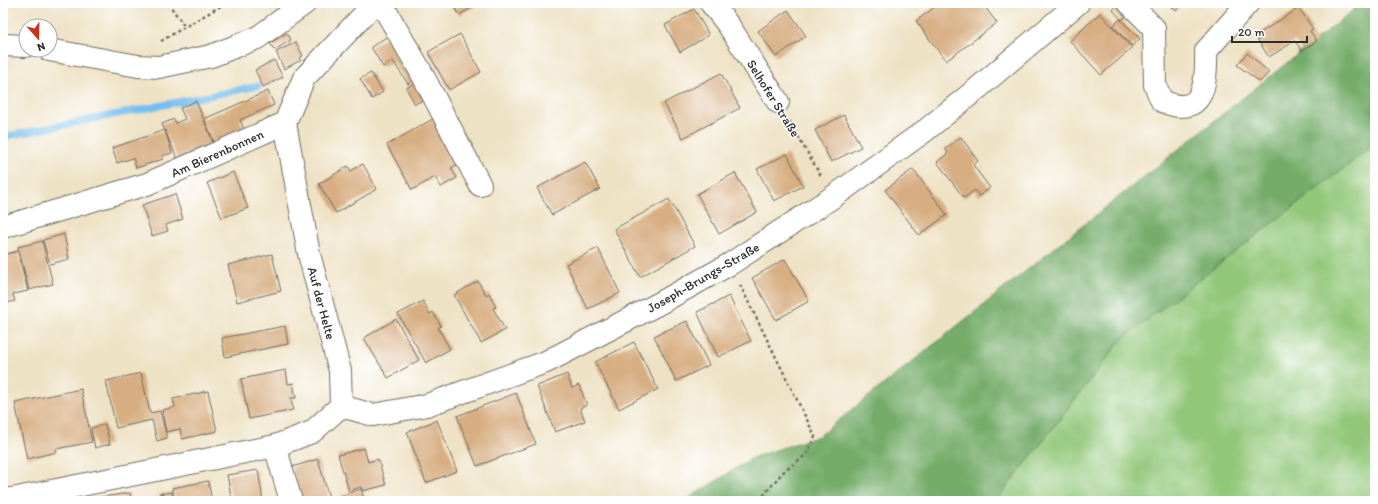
<svg xmlns="http://www.w3.org/2000/svg" width="1378" height="504" font-family="Itim,sans-serif">
<style>
.green{fill:#92c779;stroke:#5e7952}
.forest{fill:#75ac69;stroke:#506c4a}
.lines{fill:none;stroke-linecap:round;stroke-linejoin:round}
.stream{stroke:#74beed;stroke-width:7}
.building{fill:#d7ae82}
.minor-casing{stroke:#6f6b61;stroke-width:24}
.path{stroke:#6f6b61;stroke-width:2.5;stroke-dasharray:3 3;stroke-linecap:butt}
.minor{stroke:#fff;stroke-width:22}
.labels{text-anchor:middle;stroke-width:3;stroke-linejoin:round;paint-order:stroke}
.street-label{font-size:13px;fill:#2b2b2b;stroke:#fff}
</style>
<rect width="100%" height="100%" fill="#fff"/>
<filter id="ink" filterUnits="userSpaceOnUse"><feTurbulence type="fractalNoise" baseFrequency=".025" numOctaves="2"/><feDisplacementMap in="SourceGraphic" scale="8" xChannelSelector="R" yChannelSelector="G"/><feConvolveMatrix kernelMatrix="1 2 1 2 8 2 1 2 1" color-interpolation-filters="sRGB"/></filter>
<filter id="wash" filterUnits="userSpaceOnUse"><feTurbulence type="fractalNoise" baseFrequency=".012" numOctaves="4" result="noise"/><feDisplacementMap in="SourceGraphic" scale="16" xChannelSelector="R" yChannelSelector="G"/><feGaussianBlur stdDeviation="0.9" result="paint"/><feColorMatrix in="noise" values="0 0 0 0 0 0 0 0 0 0 0 0 0 0 0 0 0 1.4 0 .05"/><feComposite in="paint" operator="in"/></filter>
<g filter="url(#wash)">
<rect width="100%" height="100%" fill="#eee2c4"/>
<!-- green -->
<path class="green" d="M1375 144V501H996L1122 339Z"/>
<!-- forest -->
<path class="forest" d="M1362 3H1375V144L1122 339 996 501H684L754 457 819 436Z"/>
<g class="lines">
<!-- stream -->
<path class="stream" d="M3 137 258 86"/>
</g>
<g id="blocks">
<!-- building -->
<path class="building" d="M454 3H478L479 4 459 15 453 4Z
M940 3H982L997 23 946 61 916 21Z
M1120 3 1129 13 1122 20 1113 10Z
M1168 3H1183L1176 11Z
M1299 8 1313 29 1310 31 1317 41 1302 51 1295 41 1269 57 1255 36Z
M694 9 709 35 680 52 665 25Z
M788 10 806 36 776 57 758 31Z
M1100 13 1132 48 1101 75 1070 41Z
M1120 19 1140 39 1132 46 1113 26Z
M394 32 422 75 408 84 393 61 383 67 371 47Z
M287 33 291 40 274 50 270 43Z
M460 34 481 72 449 90 428 52Z
M296 42 303 56 299 58 301 60 284 69 276 52Z
M1247 53 1269 72 1260 82 1237 65Z
M274 60 283 77 263 87 255 70Z
M371 73 383 92 372 99 360 79Z
M721 73 740 108 683 138 664 103Z
M420 80 429 97 415 104 406 88Z
M268 91 274 105 240 120 244 129 214 142 204 119Z
M196 101 213 142 177 158 162 124 174 119 176 123 185 119 180 108Z
M844 115 861 147 831 162 815 130Z
M438 116 463 161 451 168 457 178 441 187 435 177 412 190 387 145Z
M165 130 172 153 162 156 163 159 136 168 133 158 117 163 112 148Z
M961 137 978 161 973 165 990 188 979 196 975 190 964 198 937 162 948 153 945 149Z
M787 154 803 186 774 201 757 169Z
M585 162 600 189 552 215 537 188Z
M363 164 377 189 336 213 319 184 348 166 351 171Z
M913 169 947 215 919 235 885 190Z
M233 172 248 208 222 218 207 183Z
M735 173 757 212 719 234 697 194Z
M175 194 183 219 166 225 168 231 152 236 142 205Z
M669 199 695 246 640 277 614 229Z
M64 234 69 259 50 264 43 240Z
M42 241 53 284 29 290 18 247Z
M598 248 620 293 588 309 566 264Z
M18 251 28 291 13 294 15 301 3 304V255Z
M272 254 281 291 237 302 228 265Z
M785 259 809 301 776 320 752 278Z
M478 281 486 295 489 293 496 307 493 308 505 330 481 343 454 295Z
M729 296 751 341 718 357 697 312Z
M423 301 430 314 433 312 441 326 438 328 450 349 426 363 398 314Z
M396 319 419 360 388 378 364 338Z
M687 321 709 365 676 381 654 336Z
M285 326 288 344 225 357 222 338Z
M634 342 658 389 619 409 595 362Z
M286 370 288 384 293 383 296 398H291L293 410 249 419 241 379Z
M141 373 150 413 160 411 167 438 157 441 152 420 116 428 106 381Z
M567 374 572 388 579 385 587 405 580 408 585 421 555 432 537 386Z
M81 389 92 442 56 449 57 452 27 459 15 403Z
M208 391 217 431 182 439 180 429 166 432 162 410 175 407 173 399Z
M516 393 536 444 477 466 457 416Z
M437 420 457 471 426 483 407 432Z
M105 424 110 444 95 448 91 428Z
M364 448 368 462 378 459 386 485 363 491 361 487 349 491 338 455Z
M318 459 330 501H302L292 467Z
M258 470 263 501H232L227 475Z
M208 481 212 501H174L172 488Z
M361 489 365 501H342L341 496Z
M172 492 173 501H161L159 494Z
M130 493 131 501H95L94 498Z"/>
</g>
</g>
<g filter="url(#ink)">
<use href="#blocks" fill-opacity="0" stroke="#6f6b61" stroke-width="1"/>
<g class="lines">
<!-- minor casing -->
<g class="minor-casing">
<path id="minor" d="M381 3 420 70 480 185
M711 3 729 26 778 102
M1129 3 1154 28 1155 85 1162 101C1204 120 1207 82 1206 51L1248 3
M3 45 26 46
M49 50 138 66 159 67 211 56 257 38 305 3
M3 227 147 184 285 123 304 78 375 3
M341 406 373 415 427 405 546 362 660 303 730 264 833 197 926 130 978 88 1078 3
M275 446 291 501
M3 499H12L275 446 312 432 341 406 340 371 309 254 285 123"/>
</g>
<!-- path -->
<path class="path" d="M168 3 185 27
M161 41 226 3
M789 121 821 176
M740 285 815 436 807 454 782 473 759 501"/>
<!-- minor -->
<use href="#minor" class="minor"/>
</g>
</g>
<g class="labels">
<!-- street labels -->
<g class="street-label">
<text transform="translate(774 98) rotate(58)" y="5">Selhofer Straße</text>
<text transform="translate(217 153) rotate(-24)" y="5">Am Bierenbonnen</text>
<text transform="translate(703 277) rotate(-30)" y="5">Joseph-Brungs-Straße</text>
<text transform="translate(322 303) rotate(75)" y="5">Auf der Helte</text>
</g>
</g>
<!-- margin -->
<rect width="1378" height="504" fill="none" stroke="#fff" stroke-width="16"/>
<!-- north arrow -->
<g transform="translate(38 38) rotate(160)"><circle r="19" fill="#ffffff" stroke="#aaaaaa"/>
<path d="M0-3L7 15L0 10L-7 15Z" fill="#c8321e"/>
<text y="-6" font-size="11" font-weight="bold" text-anchor="middle" fill="#2b2b2b">N</text>
</g>
<!-- scale -->
<path d="M1232 36v6h75v-6" fill="none" stroke="#2b2b2b" stroke-width="2"/>
<text x="1238" y="36" font-size="12" fill="#2b2b2b" stroke="#ffffff" stroke-width="3" paint-order="stroke">20 m</text>
</svg>
